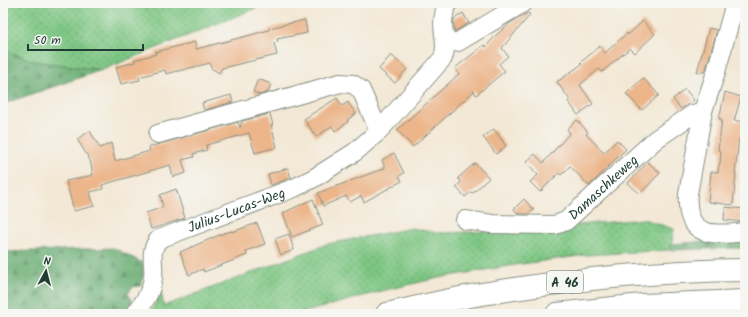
<svg xmlns="http://www.w3.org/2000/svg" width="748" height="317" font-family="Kalam,sans-serif">
<style>
.grass{fill:url(#grass-dots);stroke:#4e825b}
.forest{fill:url(#forest-firs);stroke:#427452}
.building{fill:#ecb58a}
.lines{fill:none;stroke-linecap:round;stroke-linejoin:round}
.minor-casing{stroke:#899284;stroke-width:20}
.motorway-casing{stroke:#899284;stroke-width:24}
.minor{stroke:#fff;stroke-width:18}
.motorway{stroke:#fff;stroke-width:22}
.labels{text-anchor:middle;stroke-width:3;stroke-linejoin:round;paint-order:stroke}
.shield{fill:#f6f6f2;stroke:#60746d;stroke-width:1}
.shield-label{font-size:13px;font-weight:bold;fill:#1f3d34}
.street-label{font-size:14px;fill:#1f3d34;stroke:#f6f6f2}
</style>
<defs>
<pattern id="grass-dots" width="8" height="8" patternUnits="userSpaceOnUse"><rect width="8" height="8" fill="#7dc682"/><path d="M2 2h.1M6 6h.1" fill="none" stroke="#66a26b" stroke-width="1.8" stroke-linecap="round"/></pattern>
<pattern id="forest-firs" width="22" height="20" patternUnits="userSpaceOnUse"><rect width="22" height="20" fill="#66ab70"/><path d="M5 1l3.5 6h-7zM16 11l3.5 6h-7z" fill="#538c5d"/></pattern>
</defs>
<rect width="100%" height="100%" fill="#f6f6f2"/>
<filter id="ink" filterUnits="userSpaceOnUse"><feTurbulence type="fractalNoise" baseFrequency=".025" numOctaves="2"/><feDisplacementMap in="SourceGraphic" scale="8" xChannelSelector="R" yChannelSelector="G"/><feConvolveMatrix kernelMatrix="1 2 1 2 8 2 1 2 1" color-interpolation-filters="sRGB"/></filter>
<filter id="wash" filterUnits="userSpaceOnUse"><feTurbulence type="fractalNoise" baseFrequency=".012" numOctaves="4" result="noise"/><feDisplacementMap in="SourceGraphic" scale="16" xChannelSelector="R" yChannelSelector="G"/><feGaussianBlur stdDeviation="0.9" result="paint"/><feColorMatrix in="noise" values="0 0 0 0 0 0 0 0 0 0 0 0 0 0 0 0 0 1.4 0 .05"/><feComposite in="paint" operator="in"/></filter>
<g filter="url(#wash)">
<rect width="100%" height="100%" fill="#f3e8d5"/>
<!-- grass -->
<path class="grass" d="M3 3H269L102 70 33 61 3 49Z
M643 219 674 229 671 250 586 255 515 265 438 278 386 290 298 314H148L154 306 161 292 164 306 327 244 412 228 437 233 562 229 566 226Z"/>
<!-- forest -->
<path class="forest" d="M3 49 33 61 102 70 3 104Z
M745 238V248L671 250V244Z
M114 248 143 263V279L140 286 132 287 128 294 132 300V303L124 314H3V252Z"/>
<g id="blocks">
<!-- building -->
<path class="building" d="M463 13 469 23 455 31 454 29V19Z
M528 13 530 15 502 48 508 56 499 64 505 71 476 95 474 91 413 147 397 130 459 74 455 68 484 45 486 47 495 36 510 23Z
M305 20 307 33 277 39 278 42 274 43 277 55 222 68 219 73 211 68 210 63 166 74 165 70 139 77 140 80 121 84 116 67 135 62 134 60 156 54 155 52 195 42 196 49 243 37 269 30V28Z
M643 21 655 34 635 53 630 48 602 72 599 69 580 85 593 104 578 115 568 101 570 100 557 82 582 64 580 63 600 46 605 53 627 33 628 35Z
M709 28 717 30 706 69 705 72H697Z
M391 55 407 69 395 83 379 69Z
M643 78 659 95 642 110 626 94Z
M258 79 271 84 268 92 260 95 253 92Z
M685 89 694 100 681 109 673 99Z
M725 92 741 97 734 121H745V140L739 139 735 174H736L733 205 708 202 711 172H718L719 164H720L721 151 718 150 722 119H719Z
M231 95 233 102 204 110 202 103Z
M337 98 342 106 348 102 356 114 347 120 348 122 335 131 332 126 316 137 304 119Z
M270 114 273 125H271L277 147 255 153 249 133 206 145 207 150 193 154 194 157 182 160 186 173 173 177 170 165 102 185 103 189 90 192 94 206 74 211 66 181 93 175 90 160 77 139 90 131 100 148 111 143 115 161 150 151 149 147 238 122 240 128 242 121Z
M577 120 588 132 586 134 604 153 617 140 626 149 589 186 570 166 561 175 559 173 540 192 530 182 538 175 526 162 535 154 543 163 570 133 567 129Z
M494 129 506 146 496 154 483 137Z
M394 153 404 173 399 176 402 181 364 202 361 196 350 202 346 196 323 206 318 193 385 168 382 160Z
M648 162 660 173 640 194 628 183Z
M475 163 489 178 473 193 471 192 465 197 456 187 461 182 458 178Z
M288 168 291 178 271 185 268 174Z
M176 189 185 218 151 229 146 213 163 207 160 195Z
M313 199 323 225 292 237 283 213Z
M524 199 534 210 528 214H518L514 209Z
M725 207 745 209 744 222 724 220Z
M257 223 265 244 246 251 247 255 204 272 203 269 189 275 180 252 224 233 232 231V232Z
M289 234 294 250 281 255 275 239Z"/>
</g>
</g>
<g filter="url(#ink)">
<use href="#blocks" fill-opacity="0" stroke="#899284" stroke-width="1"/>
<g class="lines">
<!-- minor casing -->
<g class="minor-casing">
<g id="minor">
<path d="M735 3 716 72 703 111 688 194C685 237 711 236 745 232"/>
<path d="M446 43 458 42 523 3"/>
<path d="M158 134 340 83 353 84 361 90 379 131"/>
<path id="s1" d="M465 220 492 224 555 225 566 221 656 139 693 114 703 111"/>
<path id="s2" d="M135 314C144 302 151 293 153 278 155 263 148 252 159 239L294 188 314 178 355 152 379 131 443 58C449 43 440 30 444 15 444 11 447 7 448 3"/>
</g>
</g>
<!-- motorway casing -->
<g class="motorway-casing">
<path id="motorway" d="M387 314C417 307 447 300 476 295 565 280 655 271 745 270
M557 314 642 305 745 301"/>
</g>
<!-- minor -->
<use href="#minor" class="minor"/>
<!-- motorway -->
<use href="#motorway" class="motorway"/>
</g>
</g>
<g class="labels">
<!-- shield labels -->
<rect class="shield" x="547" y="271" width="36" height="22" rx="3"/>
<g class="shield-label">
<text x="565" y="287">A 46</text>
</g>
<!-- street labels -->
<g class="street-label">
<text dy="5" stroke="none"><textPath href="#s1" startOffset="152">Damaschkeweg</textPath></text>
<text dy="5" stroke="none"><textPath href="#s2" startOffset="164">Julius-Lucas-Weg</textPath></text>
</g>
</g>
<!-- margin -->
<rect width="748" height="317" fill="none" stroke="#f6f6f2" stroke-width="16"/>
<!-- north arrow -->
<g transform="translate(46 271) rotate(7)" stroke="#f6f6f2" stroke-width="3" paint-order="stroke">
<path d="M0-3L7 15L0 10L-7 15Z" fill="#1f3d34"/>
<text y="-6" font-size="11" font-weight="bold" text-anchor="middle" fill="#1f3d34">N</text>
</g>
<!-- scale -->
<path d="M28 44v6h115v-6" fill="none" stroke="#1f3d34" stroke-width="2"/>
<text x="34" y="44" font-size="12" fill="#1f3d34" stroke="#f6f6f2" stroke-width="3" paint-order="stroke">50 m</text>
</svg>
